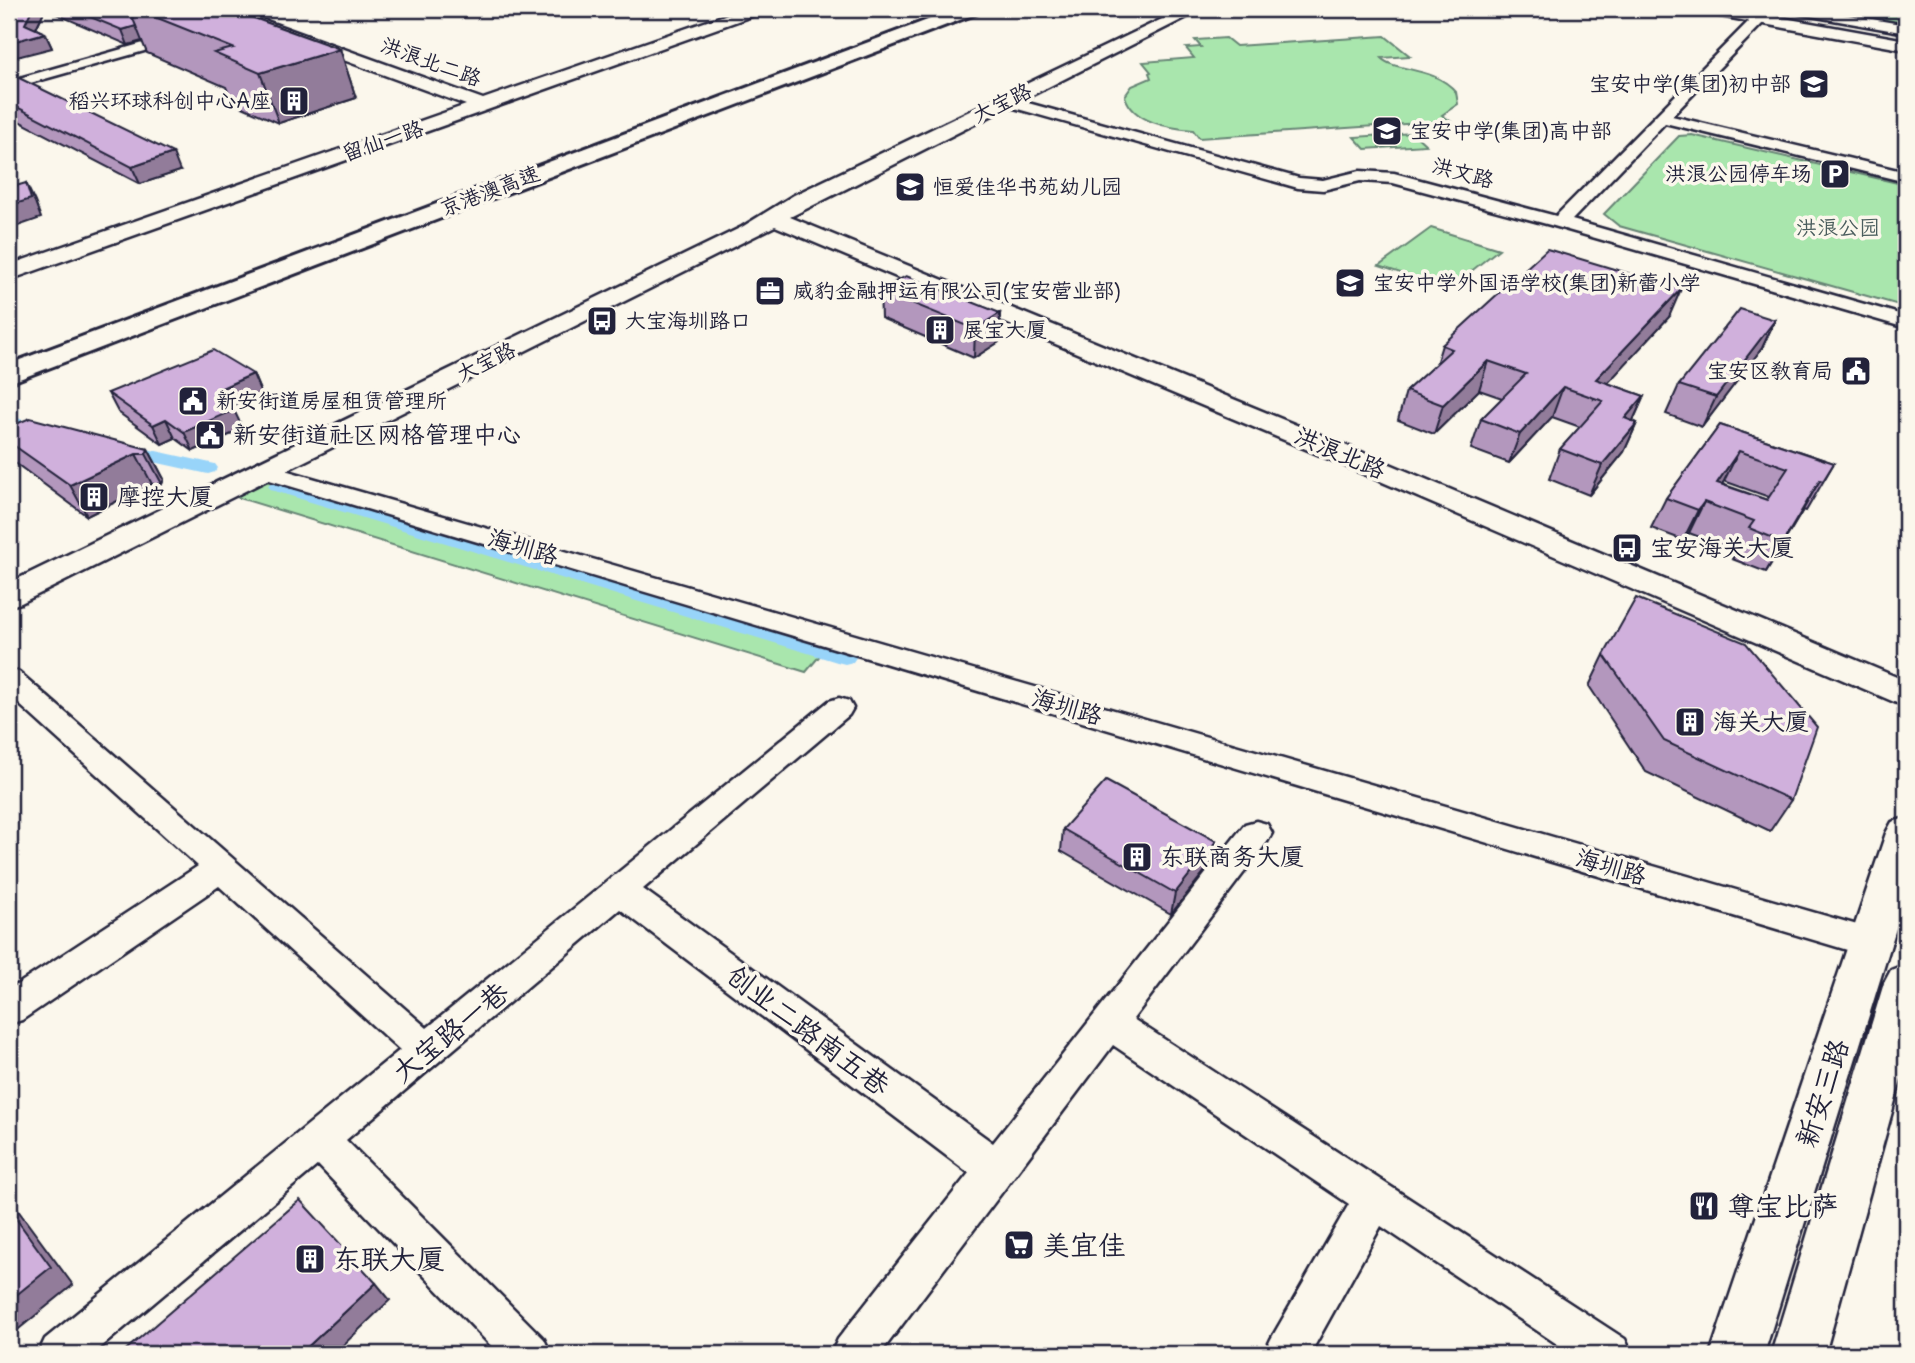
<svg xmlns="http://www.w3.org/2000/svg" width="1915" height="1363" font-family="Delius,'LXGW WenKai TC',sans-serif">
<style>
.green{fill:#a9e6ad;stroke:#668474;stroke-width:2}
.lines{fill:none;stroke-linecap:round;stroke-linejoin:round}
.canal{fill:#98d4f9;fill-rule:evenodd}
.minor-casing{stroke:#22223b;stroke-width:5}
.major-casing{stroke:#22223b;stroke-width:5}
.highway-casing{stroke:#22223b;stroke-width:6}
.minor{fill:#fbf7ec;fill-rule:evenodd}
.major{fill:#fbf7ec;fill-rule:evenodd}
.highway{fill:#fbf7ec;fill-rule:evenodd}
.wall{fill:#b397bd;stroke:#22223b;stroke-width:2;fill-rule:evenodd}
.shaded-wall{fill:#927b9a;stroke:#22223b;stroke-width:2}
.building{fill:#d0b0dc;stroke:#22223b;stroke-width:2;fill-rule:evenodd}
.labels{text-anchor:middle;stroke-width:7;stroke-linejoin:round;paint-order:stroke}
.far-street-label{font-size:21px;fill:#22223b;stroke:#fbf7ec}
.far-poi-label{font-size:21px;fill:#22223b;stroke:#fbf7ec;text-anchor:start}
.far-park-label{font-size:21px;fill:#4a5d5d;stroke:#fbf7ec}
.poi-label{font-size:24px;fill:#22223b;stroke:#fbf7ec;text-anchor:start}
.street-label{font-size:24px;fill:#22223b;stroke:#fbf7ec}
.near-street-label{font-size:28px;fill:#22223b;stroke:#fbf7ec}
.near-poi-label{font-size:28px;fill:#22223b;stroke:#fbf7ec;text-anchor:start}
</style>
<rect width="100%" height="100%" fill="#fbf7ec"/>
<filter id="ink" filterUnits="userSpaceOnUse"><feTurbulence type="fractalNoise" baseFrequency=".0143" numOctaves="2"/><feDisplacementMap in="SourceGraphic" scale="14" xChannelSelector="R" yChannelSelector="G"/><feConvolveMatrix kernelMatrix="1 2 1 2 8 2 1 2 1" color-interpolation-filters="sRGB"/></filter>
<g filter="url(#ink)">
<!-- green -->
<path class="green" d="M1812 9H1906V25Z
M1385 36 1410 56 1381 58C1395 72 1434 66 1456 92L1458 104 1442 115 1450 121 1199 138 1193 130C1170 128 1133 123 1125 96L1132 86 1151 78 1149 73 1151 72 1143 62 1194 58 1186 48 1201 47 1195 40 1226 38 1236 46Z
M1413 133 1426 145 1365 149 1354 137Z
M1692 135 1906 185V307L1619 226 1604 214 1679 136Z
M1431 228 1499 249 1449 289 1379 266Z
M264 471 838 634 806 672 220 492Z"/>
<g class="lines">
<!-- canal -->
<path class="canal" d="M9 414 29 423 54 429 57 433 47 439 9 428Z
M120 443 215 464 218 468 215 472 208 474 113 453 110 449 113 445Z
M278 480 853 650 857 656 853 662 845 664 837 662 271 490 268 486 271 482Z"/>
<!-- minor casing -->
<g class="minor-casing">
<path id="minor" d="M1788 9H1814L1906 25V33L1794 13Z
M253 12 258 13V19L9 89V81Z
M1760 14 1765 15V21L1672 116 1906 172V182L1665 123 1572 220 1906 316V328L1554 226 1393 183 1360 181 1323 190 1298 188 1000 104 998 101 1000 98H1010L1299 178 1323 180 1360 171 1394 173 1556 216 1755 15Z
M264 464 1871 929 1883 933 1888 943 1883 953 1871 957 256 476 252 471 256 466Z
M9 669 19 672 427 1028 829 701 839 698 849 701 853 708 849 715 643 889 993 1143 1245 824 1256 821 1267 824 1272 833 1267 842 1133 1019 1625 1339 1632 1354H1572L1381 1226 1310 1354H1264L1271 1339 1349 1204 1113 1045 880 1354H831L838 1339 969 1173 620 909 346 1140 544 1339 551 1354H499L318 1165 93 1354H38L45 1339 400 1050 219 886 22 1020 9 1024V990L198 866 9 695Z"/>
</g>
<!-- major casing -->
<g class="major-casing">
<path id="major" d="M211 9H233L483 99 742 9H765L763 12 9 280V265L466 105 213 12Z
M1183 9H1203L790 217 1328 438 1906 681V707L1308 450 775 226 21 603 9 606V583L742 227 794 195Z
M1701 9H1734L1906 40V50L1709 14Z
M1906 818V896L1764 1354H1710L1886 833 1892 822Z
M1906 964V1061L1825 1354H1771L1884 983 1891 970Z"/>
</g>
<!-- highway casing -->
<g class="highway-casing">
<path id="highway" d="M957 9H981L978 13 9 383V364Z"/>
</g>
<!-- minor -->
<use href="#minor" class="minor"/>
<!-- major -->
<use href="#major" class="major"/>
<!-- highway -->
<use href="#highway" class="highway"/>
</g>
<!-- wall -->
<path class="wall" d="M9 9H229L340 49 356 98 279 123 233 103 226 87 147 53 142 41 128 45 45 9 36 29 45 33 52 48Z
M9 79 180 171 140 184 9 116Z
M880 290 1000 313 999 342 974 358 881 318Z
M1669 317 1607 383 1644 396 1633 421 1637 423 1624 452 1589 495 1549 479 1560 449 1580 427 1552 417 1509 463 1471 449 1481 419 1502 398 1479 390 1434 434 1398 420 1406 391 1436 364 1442 345Z
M1775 320 1762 348 1702 427 1666 414 1679 385Z
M253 374 261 393 230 407 243 429 193 451 175 438 162 444 118 412 108 393Z
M1720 425 1834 463 1806 511 1803 510 1766 572 1732 559 1737 551 1689 533 1683 540 1651 528 1666 498ZM1724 481 1769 497 1767 500 1722 484Z
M9 427 148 449 164 479 162 484H152L87 516 14 462 9 454Z
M1604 655 1791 800 1770 831 1646 772 1589 686Z
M1063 829 1212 862 1171 914 1061 851Z"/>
<!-- shaded-wall -->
<path class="shaded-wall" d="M32 9H45L32 37 45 33 52 48 9 59V43Z
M136 26 142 41 128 45 122 30Z
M340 49 356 98 279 123 260 73Z
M173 153 180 171 140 184 132 167Z
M26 183 35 202 41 218 9 229V206Z
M1681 289 1669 317 1594 398 1596 379Z
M1000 313 999 342 974 358 975 329Z
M1775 320 1762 348 1702 427 1716 397Z
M1488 361 1479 390 1434 434 1443 405Z
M253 374 261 393 227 408 234 410 243 429 193 451 184 432 215 398V391Z
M1563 387 1552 417 1509 463 1520 434Z
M1644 396 1631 425 1625 418Z
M166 419 175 438 162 444 153 425Z
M1637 423 1624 452 1589 495 1602 465Z
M148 449 164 479 162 484 146 454Z
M1739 451 1724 481 1708 504 1717 483Z
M136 454 152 484 87 516 70 485Z
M1820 480 1803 510 1766 572 1783 542Z
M1704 502 1689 533 1683 540 1698 510Z
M1216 841 1212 862 1171 914 1175 893Z
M9 1198 73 1285 9 1337Z
M376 1283 390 1300 334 1354H300Z"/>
<!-- building -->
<path class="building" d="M9 9H32L25 24 45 33 9 43Z
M71 9H129L136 26 122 30Z
M135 9H229L340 49 260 73 214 53 233 48Z
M17 77 173 153 132 167 9 103V79Z
M26 183 31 199 9 206V188Z
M1547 249 1681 289 1596 379 1644 396 1625 418 1637 423 1602 465 1560 449 1603 401 1563 387 1520 434 1481 419 1526 374 1488 361 1443 405 1406 391 1452 349 1442 345Z
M906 276 1000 313 975 329 880 290Z
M1740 309 1775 320 1716 397 1679 385Z
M213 350 253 374 215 391 221 395 215 398 234 410 184 432 166 419 153 425 108 393Z
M30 418 148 449 146 454H136L70 485 9 442V427Z
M1720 425 1834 463 1823 481 1820 480 1783 542 1749 528 1754 521 1704 502 1698 510 1666 498ZM1739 451 1788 468 1767 500 1717 483Z
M1636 598 1746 643 1817 727 1791 800 1664 741 1604 655Z
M1106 781 1216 841 1175 893 1063 829Z
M300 1200 376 1283 300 1354H121Z
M9 1209 51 1267 9 1301Z"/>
</g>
<!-- icons -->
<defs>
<g id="school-square" transform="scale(1.575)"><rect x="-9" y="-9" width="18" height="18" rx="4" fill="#22223b" stroke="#fbf7ec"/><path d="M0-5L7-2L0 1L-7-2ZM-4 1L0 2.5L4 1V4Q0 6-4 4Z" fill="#fff"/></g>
<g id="building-square" transform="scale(1.575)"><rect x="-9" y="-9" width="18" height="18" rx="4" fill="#22223b" stroke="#fbf7ec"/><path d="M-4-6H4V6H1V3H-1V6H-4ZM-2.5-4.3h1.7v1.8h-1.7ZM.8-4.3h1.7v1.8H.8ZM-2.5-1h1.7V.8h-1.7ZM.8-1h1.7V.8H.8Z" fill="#fff"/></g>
<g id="parking-square" transform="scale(1.575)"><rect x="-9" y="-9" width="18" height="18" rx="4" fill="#22223b" stroke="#fbf7ec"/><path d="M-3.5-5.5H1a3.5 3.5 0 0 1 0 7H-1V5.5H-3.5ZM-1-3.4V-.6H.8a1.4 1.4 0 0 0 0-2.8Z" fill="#fff"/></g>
<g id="office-square" transform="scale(1.575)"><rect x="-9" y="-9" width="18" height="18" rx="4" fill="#22223b" stroke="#fbf7ec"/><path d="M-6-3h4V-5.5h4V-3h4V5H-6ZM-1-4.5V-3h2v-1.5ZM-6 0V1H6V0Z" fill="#fff"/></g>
<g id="bus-square" transform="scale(1.575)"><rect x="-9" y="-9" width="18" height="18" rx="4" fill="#22223b" stroke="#fbf7ec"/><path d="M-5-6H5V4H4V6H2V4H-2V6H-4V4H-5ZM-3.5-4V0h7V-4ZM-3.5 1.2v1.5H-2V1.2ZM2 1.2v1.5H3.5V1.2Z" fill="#fff"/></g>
<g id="civic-square" transform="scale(1.575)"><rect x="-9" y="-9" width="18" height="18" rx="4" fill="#22223b" stroke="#fbf7ec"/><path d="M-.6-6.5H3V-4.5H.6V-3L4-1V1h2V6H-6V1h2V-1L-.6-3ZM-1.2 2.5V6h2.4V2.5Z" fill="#fff"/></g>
<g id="restaurant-square" transform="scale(1.575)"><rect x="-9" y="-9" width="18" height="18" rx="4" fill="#22223b" stroke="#fbf7ec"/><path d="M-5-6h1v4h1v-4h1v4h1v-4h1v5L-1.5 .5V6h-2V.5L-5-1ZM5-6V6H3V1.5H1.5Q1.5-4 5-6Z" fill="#fff"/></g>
<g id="supermarket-square" transform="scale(1.575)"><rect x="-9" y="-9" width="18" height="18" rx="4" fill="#22223b" stroke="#fbf7ec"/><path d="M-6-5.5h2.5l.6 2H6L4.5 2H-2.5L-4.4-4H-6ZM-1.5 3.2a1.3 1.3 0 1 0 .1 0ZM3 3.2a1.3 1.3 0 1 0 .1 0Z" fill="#fff"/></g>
</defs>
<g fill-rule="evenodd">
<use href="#school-square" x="1814" y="84"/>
<use href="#building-square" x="294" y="101"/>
<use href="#school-square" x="1387" y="131"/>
<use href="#parking-square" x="1835" y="174"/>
<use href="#school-square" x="910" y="187"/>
<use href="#school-square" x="1350" y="283"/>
<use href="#office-square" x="770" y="291"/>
<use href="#bus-square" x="602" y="321"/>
<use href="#building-square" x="940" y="330"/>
<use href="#civic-square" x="1856" y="371"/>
<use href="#civic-square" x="193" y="401"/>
<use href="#civic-square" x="210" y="435"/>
<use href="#building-square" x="94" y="497"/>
<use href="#bus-square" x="1627" y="548"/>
<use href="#building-square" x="1690" y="722"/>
<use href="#building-square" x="1137" y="857"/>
<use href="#restaurant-square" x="1704" y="1206"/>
<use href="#supermarket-square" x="1019" y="1245"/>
<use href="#building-square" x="310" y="1259"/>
</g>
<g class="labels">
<!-- far-street labels -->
<g class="far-street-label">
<text transform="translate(431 62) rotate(20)" y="7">洪浪北二路</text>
<text transform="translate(1002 103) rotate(-26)" y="7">大宝路</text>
<text transform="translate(383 141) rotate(-19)" y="7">留仙一路</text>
<text transform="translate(1463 173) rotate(15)" y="7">洪文路</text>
<text transform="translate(490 191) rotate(-21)" y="7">京港澳高速</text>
<text transform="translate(486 362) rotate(-26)" y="7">大宝路</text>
</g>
<!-- far-poi labels -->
<g class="far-poi-label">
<text x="1791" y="91" text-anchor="end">宝安中学(集团)初中部</text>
<text x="271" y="108" text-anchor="end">稻兴环球科创中心A座</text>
<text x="1410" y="138">宝安中学(集团)高中部</text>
<text x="1812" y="181" text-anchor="end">洪浪公园停车场</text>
<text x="933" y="194">恒爱佳华书苑幼儿园</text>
<text x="1373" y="290">宝安中学外国语学校(集团)新蕾小学</text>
<text x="793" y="298">威豹金融押运有限公司(宝安营业部)</text>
<text x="625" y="328">大宝海圳路口</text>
<text x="963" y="337">展宝大厦</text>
<text x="1833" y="378" text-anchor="end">宝安区教育局</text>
<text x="216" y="408">新安街道房屋租赁管理所</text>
</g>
<!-- far-park labels -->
<g class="far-park-label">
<text x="1838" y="235">洪浪公园</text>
</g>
<!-- poi labels -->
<g class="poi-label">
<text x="233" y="443">新安街道社区网格管理中心</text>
<text x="117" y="505">摩控大厦</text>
<text x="1650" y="556">宝安海关大厦</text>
<text x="1713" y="730">海关大厦</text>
<text x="1160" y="865">东联商务大厦</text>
</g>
<!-- street labels -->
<g class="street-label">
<text transform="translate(1340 453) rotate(23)" y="8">洪浪北路</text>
<text transform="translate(523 547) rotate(16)" y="8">海圳路</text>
<text transform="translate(1067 707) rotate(16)" y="8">海圳路</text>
<text transform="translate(1611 867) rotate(16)" y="8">海圳路</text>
</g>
<!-- near-street labels -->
<g class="near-street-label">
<text transform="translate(808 1030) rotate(37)" y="10">创业二路南五巷</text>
<text transform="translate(450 1032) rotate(-39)" y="10">大宝路一巷</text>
<text transform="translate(1822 1093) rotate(-72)" y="10">新安三路</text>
</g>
<!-- near-poi labels -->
<g class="near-poi-label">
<text x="1727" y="1216">尊宝比萨</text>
<text x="1042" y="1255">美宜佳</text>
<text x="333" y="1269">东联大厦</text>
</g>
</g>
<!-- margin -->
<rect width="1915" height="1363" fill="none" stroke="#fbf7ec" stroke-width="35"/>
<rect x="18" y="18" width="1880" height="1328" fill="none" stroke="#22223b" stroke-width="2.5" filter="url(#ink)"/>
</svg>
